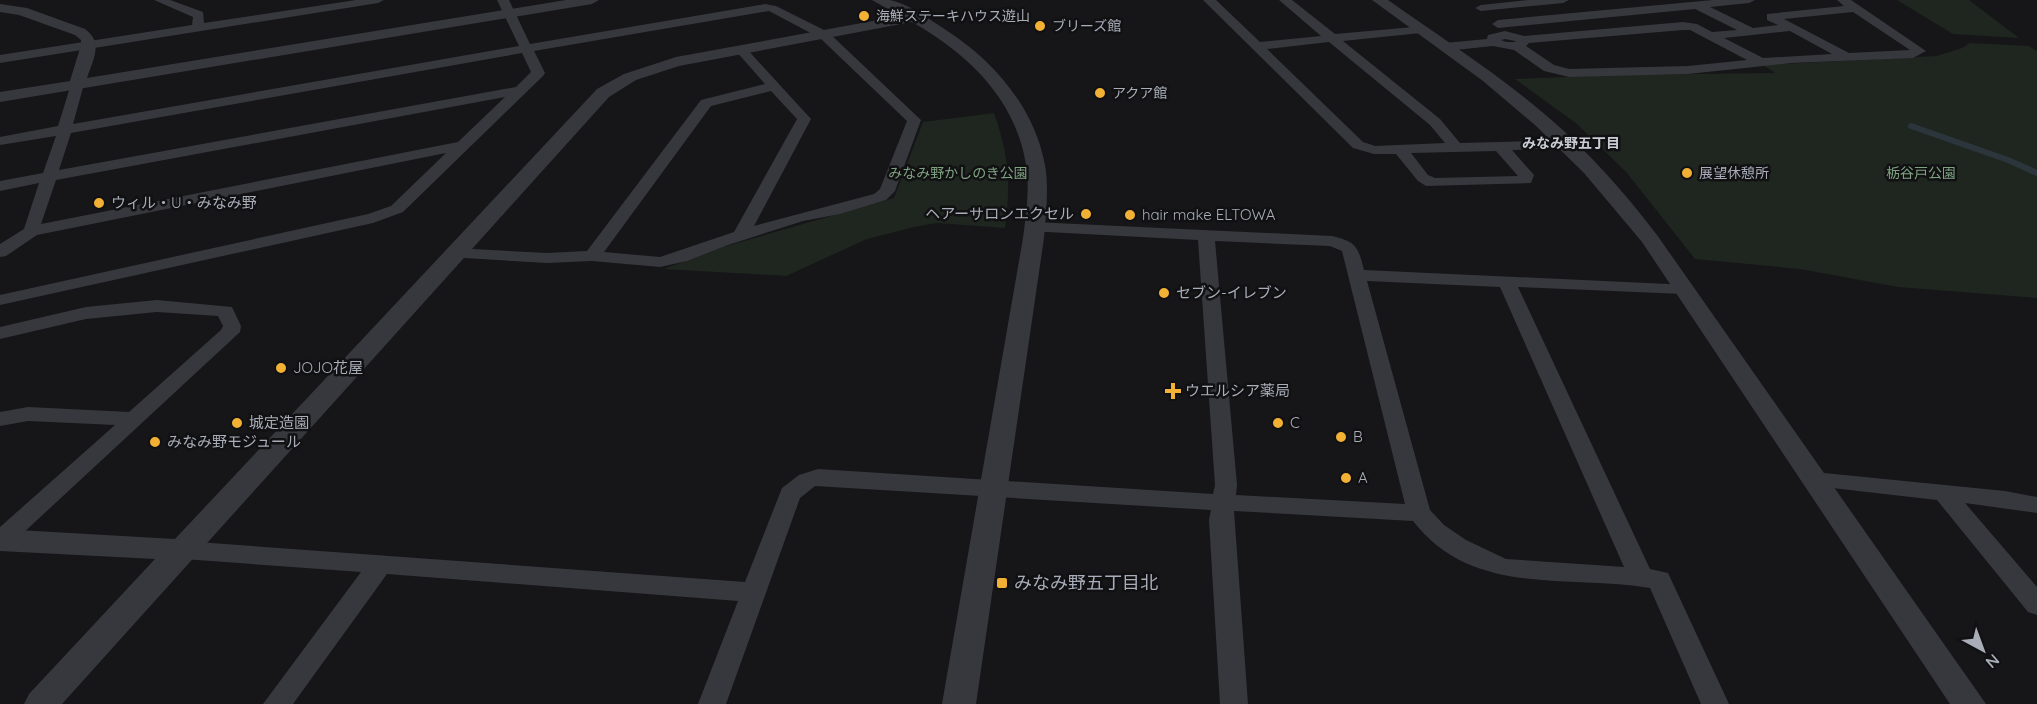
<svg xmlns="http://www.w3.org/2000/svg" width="2037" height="704" font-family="Quicksand,'Noto Sans JP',sans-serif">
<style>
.green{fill:#1e261f}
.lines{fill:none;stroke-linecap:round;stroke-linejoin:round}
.stream{stroke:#2c353c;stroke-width:6}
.minor{fill:#37383d;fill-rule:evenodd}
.tertiary{fill:#37383d;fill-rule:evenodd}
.poi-dot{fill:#f2b134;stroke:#111113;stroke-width:2}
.labels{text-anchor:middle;stroke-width:5;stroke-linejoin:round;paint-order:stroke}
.far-poi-label{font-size:14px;fill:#a8adb8;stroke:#111113;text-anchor:start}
.far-neighbourhood-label{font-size:14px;font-weight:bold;fill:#c9ccd4;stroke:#111113}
.far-park-label{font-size:14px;fill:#7fa381;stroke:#111113}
.poi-label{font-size:15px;fill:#a8adb8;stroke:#111113;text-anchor:start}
.near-poi-label{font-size:18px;fill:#a8adb8;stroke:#111113;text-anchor:start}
</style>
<rect width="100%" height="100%" fill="#161618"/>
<!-- green -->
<path class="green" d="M1897 0H1969L2019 38 1953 34Z
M1970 43 2029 46 2037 51V298L1898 287 1800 269 1695 259 1627 173 1577 124 1515 79 1615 75 1775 73 1763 65 1937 56 1962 48Z
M994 113C1009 156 1011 183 1005 228L937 223 914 227 867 239 786 276 664 269 723 247 894 198 923 122Z"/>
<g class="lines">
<!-- stream -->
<path class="stream" d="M1911 126 2008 160 2037 173"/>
<!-- minor -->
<path class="minor" d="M154 0H170L203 12 204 23 356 0H384L378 3 0 63V55L192 25 193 17Z
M497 0H509L530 44 765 4 776 6 828 32 921 120 895 191 886 200 840 214 803 221 728 245 687 261 660 267 592 261 547 263 448 257 445 253 448 249 454 248 547 253 587 251 701 100 765 84 735 50 741 46 745 47 811 119 754 226 874 194 880 189 907 121 820 38 769 11 534 51 545 73 543 76 403 212 373 223 0 305V295L368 214 391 206 446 153 37 235 6 256 0 257V244L24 229 39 183 0 191V181L43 173 56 136 0 145V137L58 126 72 81 77 80 84 84 73 124 519 46ZM522 53 531 72 516 87 59 170 71 133ZM771 91 797 119 734 232 660 257 604 252 711 106ZM505 97 458 142 41 224 56 180Z
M1203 0H1216L1260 42 1321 36 1279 0H1292L1335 34 1425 26 1427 29 1421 33 1343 41 1440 119 1460 143 1567 140 1574 144 1567 148 1512 150 1534 175 1531 183 1426 186 1418 181 1396 154H1374L1353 148ZM1329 42 1430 125 1445 143 1375 146 1363 142 1267 49ZM1496 151 1518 176 1435 178 1428 175 1411 153Z
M1528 0H1569L1563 3 1481 11 1475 8 1481 5Z
M1713 0H1755L1749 3 1710 7 1753 28 1778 25 1767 20V14L1844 6 1837 0H1851L1926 51 1913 58 1791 63 1688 74 1569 77 1544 71 1514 50 1493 46 1445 51 1439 47 1445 43 1487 39 1488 35 1505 31 1524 36 1683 22 1697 24 1712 32 1737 30 1695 9 1498 28 1492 24 1498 20ZM1853 12 1910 50 1849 53 1784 19ZM1683 30H1690L1747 60 1688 66 1569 69 1554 65 1526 46 1529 43ZM1790 31 1832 54 1763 58 1724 38ZM1505 39 1515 41 1516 42H1506L1501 40Z
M1034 222 1332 236C1357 242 1358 247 1364 270L1690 285 1693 289 1690 293 1684 294 1518 287 1650 569 1668 573 1729 704H1701L1650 588C1567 574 1473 598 1413 521L1234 511 1248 704H1220L1209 520 1211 510 815 486 800 498 726 704H698L738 601 387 574 293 704H263L361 572 183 559 175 556 171 550 175 544 183 541 745 582 782 488 799 475 818 469 1213 494 1215 485 1198 240 1028 231 1026 227 1028 223ZM1215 241 1330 246 1342 251 1405 504 1236 495 1237 485ZM1367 281 1500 287 1624 567 1506 559 1466 540 1444 525 1430 510Z
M157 300 232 307 241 326 240 332 8 547 0 550V527L115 425 28 421 0 426V412L28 407 129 412 221 330 223 326 218 316 157 312 86 319 0 339V327L86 307Z
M1814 472 2005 491 2037 497V513L1965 503 2037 587V615L2028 612 1937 500 1806 485 1803 480 1806 475Z"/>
<!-- tertiary -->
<path class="tertiary" d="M566 0H599L592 4 0 102V92L70 81 81 45V40L75 35 19 15 0 12V4L27 8 85 29C104 43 93 59 87 78Z
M872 0C878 0 885 0 890 0 909 4 927 18 943 28 992 59 1034 106 1045 165 1049 189 1046 214 1044 238L976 704H942L1023 238C1026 214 1030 189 1026 165 1016 99 967 53 912 22L679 66 636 80 609 97 62 704H24L29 694 155 559 0 551V529L175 539 597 89 624 74 676 57 900 16Z
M1372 0H1388C1442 38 1498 74 1548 117 1589 152 1624 192 1657 235L1986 704H1950L1642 242 1584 173 1535 125 1483 81Z"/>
</g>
<!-- markers -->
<g class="poi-dot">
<circle cx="864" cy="16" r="6"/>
<circle cx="1040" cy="26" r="6"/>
<circle cx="1100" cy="93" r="6"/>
<circle cx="1687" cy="173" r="6"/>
<circle cx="99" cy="203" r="6"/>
<circle cx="1086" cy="214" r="6"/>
<circle cx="1130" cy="215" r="6"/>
<circle cx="1164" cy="293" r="6"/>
<circle cx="281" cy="368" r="6"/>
<path d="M1170 382h6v6h6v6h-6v6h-6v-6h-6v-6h6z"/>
<circle cx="237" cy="423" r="6"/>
<circle cx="1278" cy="423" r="6"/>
<circle cx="1341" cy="437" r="6"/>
<circle cx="155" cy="442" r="6"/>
<circle cx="1346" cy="478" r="6"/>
<rect x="996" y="577" width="12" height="12" rx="3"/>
</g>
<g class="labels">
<!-- far-poi labels -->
<g class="far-poi-label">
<text x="876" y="21">海鮮ステーキハウス遊山</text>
<text x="1052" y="31">ブリーズ館</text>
<text x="1112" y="98">アクア館</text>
<text x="1699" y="178">展望休憩所</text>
</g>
<!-- far-neighbourhood labels -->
<g class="far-neighbourhood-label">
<text x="1571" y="148">みなみ野五丁目</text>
</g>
<!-- far-park labels -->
<g class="far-park-label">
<text x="958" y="178">みなみ野かしのき公園</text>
<text x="1921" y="178">栃谷戸公園</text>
</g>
<!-- poi labels -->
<g class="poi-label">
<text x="111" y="208">ウィル・U・みなみ野</text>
<text x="1074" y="219" text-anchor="end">ヘアーサロンエクセル</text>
<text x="1142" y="220">hair make ELTOWA</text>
<text x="1176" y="298">セブン-イレブン</text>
<text x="293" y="373">JOJO花屋</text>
<text x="1185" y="396">ウエルシア薬局</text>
<text x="249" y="428">城定造園</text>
<text x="1290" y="428">C</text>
<text x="1353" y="442">B</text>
<text x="167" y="447">みなみ野モジュール</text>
<text x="1358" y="483">A</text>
</g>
<!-- near-poi labels -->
<g class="near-poi-label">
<text x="1014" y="589">みなみ野五丁目北</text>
</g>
</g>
<!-- north arrow -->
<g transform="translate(1983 650) rotate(139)" stroke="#111113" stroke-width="4.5" paint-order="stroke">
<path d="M0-4.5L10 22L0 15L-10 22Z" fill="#a8adb8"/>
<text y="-9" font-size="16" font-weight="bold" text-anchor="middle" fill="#a8adb8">N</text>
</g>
</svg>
